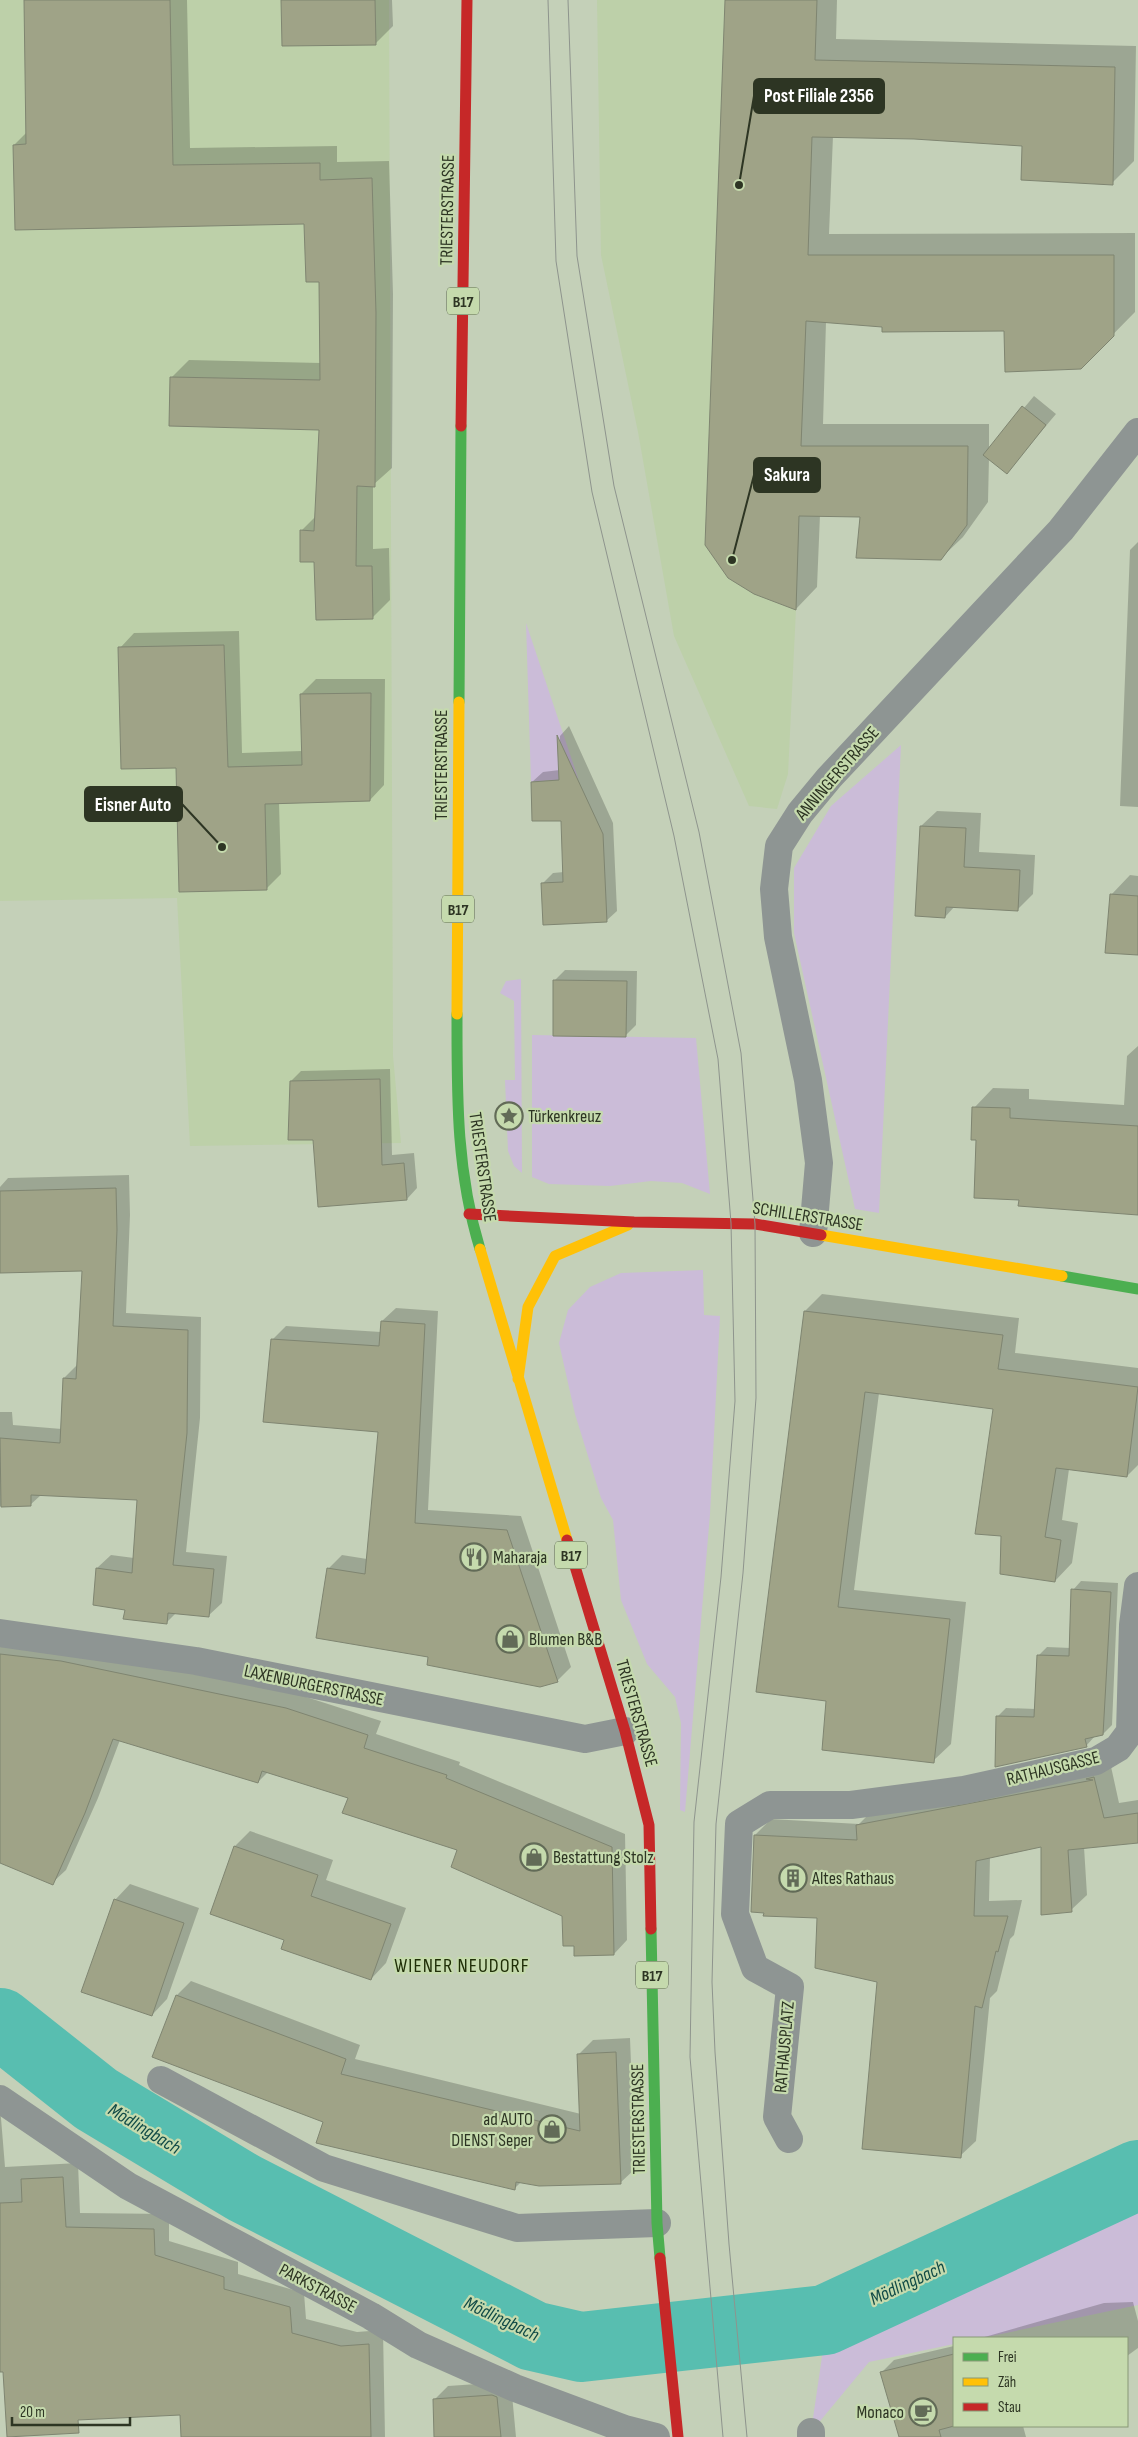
<svg xmlns="http://www.w3.org/2000/svg" width="1138" height="2437" font-family="'Sofia Sans Condensed',sans-serif">
<style>
.built{fill:#bdd0a9}
.green{fill:#cbbcd8}
.shadow{fill:#0003}
.lines{fill:none;stroke-linecap:round;stroke-linejoin:round}
.river{stroke:#58beb0;stroke-width:70}
.building{fill:#9fa387;stroke:#7f8571}
.street{stroke:#8e9593;stroke-width:28}
.fast{stroke:#4caf50;stroke-width:11}
.slow{stroke:#ffc107;stroke-width:11}
.jam{stroke:#c62828;stroke-width:11}
.tram{stroke:#8e948d;stroke-width:1}
.labels{text-anchor:middle;stroke-width:4.5;stroke-linejoin:round;paint-order:stroke}
.shield{fill:#c5daad;stroke:#5b664c;stroke-width:1}
.shield-label{font-size:16px;font-weight:bold;fill:#2d3523}
.street-label{font-size:18px;fill:#2d3523;stroke:#c5daad}
.poi-label{font-size:18px;fill:#2d3523;stroke:#c5daad;text-anchor:start}
.water-label{font-size:19px;font-style:italic;fill:#114b47;stroke:#c5daad}
.quarter-label{font-size:20px;letter-spacing:1px;fill:#202f08;stroke:#c5daad}
.leader{fill:none;stroke:#2d3523;stroke-width:2}
.callout-dot{fill:#2d3523;stroke:#c5daad;stroke-width:2}
.callout{fill:#2d3523;stroke:#2d3523;stroke-width:2}
.callout-label{font-size:19px;text-anchor:middle;font-weight:bold;fill:#fff}
</style>
<rect width="100%" height="100%" fill="#c4d0b8"/>
<!-- built -->
<path class="built" d="M0 0H389L393 1056 401 1143 190 1146 177 898 0 901Z
M597 0H815L796 609 788 774 777 809 749 806 674 636 638 432 601 255Z"/>
<!-- green -->
<path class="green" d="M526 623 578 778 531 782Z
M901 745 879 1213 855 1209 794 933V868L831 806Z
M521 979 522 1173 514 1166 508 1151 505 1080H515L514 1001 500 993 506 981Z
M532 1035 696 1038 710 1194 682 1183 651 1181 610 1186 549 1184 532 1177Z
M703 1270 704 1315 720 1316 710 1514 685 1812 680 1810 681 1723 675 1697 647 1664 621 1600 613 1520 601 1498 575 1414 559 1343 568 1310 590 1287 621 1273Z
M1138 2186V2305L982 2338H954V2344L869 2362 811 2432 826 2329Z"/>
<!-- shadow -->
<path class="shadow" d="M25 0H187L190 148 337 146V162L389 161 393 294 392 468 373 485V549L389 548 390 600 372 618 316 560 301 531 316 516 320 429 172 377 189 360 321 363 320 281 305 223 14 145 27 132Z
M282 0H392L393 26 375 44Z
M726 0H837L836 39 1136 46 1134 161 1112 183 1023 145 914 137 833 136 829 234 1135 233V312L1080 368 1005 330 884 326 826 322 823 424H989V450L1034 396 1056 414 1007 472 989 458 988 502 963 537 940 559 861 516 820 515 817 587 796 609Z
M1138 542V807L1120 806 1130 550Z
M239 631 242 753 302 751 301 694 316 679H385L384 785 370 800 279 802 281 874 266 889 177 767 120 648 134 633Z
M569 726 613 823 617 911 606 921 543 883 553 873 564 872 562 819 532 782 543 772 560 770V736Z
M937 811 981 813 979 852 1035 855 1033 894 1017 910 955 906 945 917 921 826Z
M1130 875 1138 876V954L1111 895Z
M565 970 637 971 636 1025 626 1035 555 980Z
M1138 1039V1213L1020 1199 978 1138 974 1108 993 1088 1029 1089V1099L1124 1105 1127 1056 1138 1046Z
M390 1069 392 1155 414 1153 417 1188 407 1199 314 1139 291 1081 301 1071Z
M129 1175 130 1215 126 1313 201 1317 200 1418 186 1552 227 1556 222 1603 208 1616 176 1613 166 1623 126 1609 97 1568 111 1555 134 1558 139 1498 41 1495 30 1505 0 1506V1412H12L13 1425 62 1429 64 1378 78 1364 83 1270 0 1271V1187L8 1178Z
M822 1294 1019 1318 1015 1353 1138 1368V1465L1127 1476 1069 1469 1062 1520 1078 1523 1072 1563 1055 1581 1003 1535 995 1408 879 1393 854 1590 966 1602 951 1744 933 1761 827 1699 805 1311Z
M396 1308 438 1311 428 1510 521 1516 571 1667 557 1681 429 1656 328 1569 342 1555 367 1559 379 1431 272 1340 286 1326 381 1332 382 1321Z
M1081 1581 1118 1583 1112 1725 1103 1734 1095 1736 1086 1746 997 1717 1006 1708 1036 1709 1038 1656 1047 1647 1071 1648 1073 1590Z
M0 1639 75 1648 300 1695 381 1721 376 1734 460 1762 459 1765 625 1834 627 1940 614 1954 575 1944 564 1915 459 1850 349 1797 268 1772 258 1782 120 1740 98 1798 66 1870 52 1883 0 1862Z
M1110 1762 1119 1803 1138 1800V1842L1084 1847 1087 1895 1071 1910 1042 1846 990 1857 989 1901 1022 1900 1014 1935 1010 1939 997 1991 990 1998 976 2141 960 2156 878 1981 819 1917 755 1835 771 1819 859 1824 873 1810Z
M250 1831 333 1860 326 1880 406 1908 386 1963 371 1979 286 1939 211 1913 235 1846Z
M130 1884 199 1908 167 1999 152 2015 115 1900Z
M191 1981 360 2045 355 2059 581 2114 579 2054 593 2040 630 2038 635 2169 620 2183 522 2181 515 2188 325 2122 153 2056 177 1995Z
M0 2106 5 2167 78 2163 80 2213 169 2214V2241L238 2262V2274L304 2293 306 2319 357 2332 383 2330 385 2437H183L181 2414 106 2364 0 2371Z
M1133 2302 1138 2321V2348L1127 2356V2338H981L1104 2303Z
M954 2346V2426H1023L1026 2437H900L881 2373 894 2360Z
M506 2382 511 2384 516 2437H435V2399L448 2386Z"/>
<g class="lines">
<!-- river -->
<path class="river" d="M0 2023 96 2099 244 2188 533 2336 581 2347 825 2320 1138 2175"/>
</g>
<!-- building -->
<path class="building" d="M24 0H170L173 165 320 163V180L372 178 376 313 375 487 357 486 356 566H372L373 619 316 620 314 562H300V530L314 531 319 430 169 426 170 377 320 380 319 282H306L304 224 15 230 13 145 26 144Z
M281 0H375L376 45 282 46Z
M725 0H817L815 60 1115 67 1113 185 1021 180 1022 146 914 139 812 137 808 255H1114V336L1081 369 1005 372 1004 331 882 332V327L806 321 801 446H968L967 525 941 560 856 558 860 517 799 516 796 610 754 594 728 578 705 545Z
M1022 406 1046 425 1007 474 983 455Z
M224 645 228 767 302 765 300 694 371 693 370 801 265 804 267 890 179 892 176 768 121 769 118 647Z
M557 735 603 834 607 922 543 925 541 883 563 882 561 821H532L531 782 559 780Z
M920 826 966 828 964 867 1020 870 1018 911 946 907 945 918 915 916Z
M1110 894 1138 896V955L1105 953Z
M553 980 627 981 626 1037 553 1036Z
M380 1079 382 1165 404 1163 407 1200 318 1207 313 1140H288L290 1081Z
M972 1107 1010 1108V1118L1138 1126V1215L1018 1206 1019 1200 974 1198 976 1140H971Z
M116 1188 117 1230 113 1326 188 1330 187 1433 173 1565 214 1569 209 1617 168 1613 167 1624 123 1619 125 1610 93 1605 96 1568 132 1573 137 1500 31 1495V1506L1 1507 0 1438 60 1443 63 1378 76 1379 82 1271 0 1273V1191Z
M804 1311 1003 1335 998 1369 1138 1387 1127 1477 1056 1468 1045 1537 1061 1540 1055 1582 1000 1574 1001 1536 975 1534 993 1409 865 1392 838 1607 950 1619 934 1763 822 1750 826 1701 756 1692Z
M381 1321 425 1324 415 1523 507 1530 558 1682 540 1687 427 1665 428 1657 316 1638 327 1568 365 1574 378 1432 263 1422 271 1339 379 1346Z
M1071 1589 1111 1592 1103 1735 1085 1739 1087 1747 995 1767 996 1716 1034 1717 1037 1655 1069 1656Z
M0 1654 61 1661 286 1708 368 1735 364 1748 447 1775 446 1778 612 1847 614 1955 574 1956V1946H563L562 1916 451 1867 457 1850 342 1813 348 1798 262 1771 258 1783 113 1739 85 1813 53 1885 0 1863Z
M1094 1777 1104 1818 1138 1813V1843L1068 1850 1072 1912 1041 1915V1847L976 1861 974 1916H1008L998 1952 996 1951 982 2008 975 2006 961 2158 862 2149 877 1982 815 1968 817 1918 763 1916 764 1913 751 1912 754 1835 857 1840 856 1825 1093 1780 1086 1779Z
M234 1846 318 1875 311 1896 391 1924 371 1980 281 1949 284 1940 210 1914Z
M114 1899 184 1923 152 2016 81 1992Z
M176 1995 346 2059 341 2074 580 2131 577 2054 616 2052 621 2184 539 2186 516 2182 515 2190 316 2143 323 2122 152 2057Z
M63 2177 66 2227 154 2229 155 2255 224 2277V2289L290 2307 292 2333 341 2346 369 2344 371 2437H181L180 2415 78 2420 79 2433 7 2437 3 2372H0V2203L22 2202 21 2179Z
M954 2354V2426L939 2430 941 2437H899L880 2372Z
M492 2395 497 2397 501 2437H434L433 2399Z"/>
<g class="lines">
<!-- street -->
<path class="street" d="M813 1233 819 1163 808 1080 778 937 774 889 779 846 800 813 829 778 1061 530 1138 432
M0 1633 196 1661 585 1739 625 1731
M161 2080 324 2168 517 2228 657 2223
M0 2099 128 2186 371 2316 418 2345 515 2388 625 2429 656 2437
M789 2139 777 2117 790 1987 755 1968 735 1914 739 1824 770 1805H851L964 1790 1096 1761 1118 1748 1130 1732 1133 1625 1138 1586
M811 2432V2437"/>
<!-- fast -->
<path class="fast" d="M459 702 461 426
M457 1014C457 1096 456 1170 480 1249
M1062 1276 1138 1289
M651 1929 657 2223 660 2258"/>
<!-- slow -->
<path class="slow" d="M457 1014 459 702
M821 1235 1062 1276
M480 1249 567 1540
M518 1379 528 1307 555 1256 628 1225"/>
<!-- jam -->
<path class="jam" d="M461 426 467 0
M469 1214 634 1222 755 1224 821 1235
M567 1540 625 1731 649 1825 651 1929
M660 2258 678 2437"/>
<!-- tram -->
<path class="tram" d="M548 0 556 261 592 492 674 836 718 1059 731 1223 735 1401 721 1577 694 1822 690 2057 723 2437
M568 0 577 256 614 486 699 832 741 1053 755 1224 756 1398 743 1573 716 1824 712 1982 715 2052 729 2244 747 2437"/>
</g>
<!-- icons -->
<defs>
<g id="sight-ring" transform="scale(1.4375)"><circle r="9.5" fill="#c5daad" stroke="#626b57" stroke-width="1.5"/><path d="M0-6L1.8-2.2L6-1.7L2.9 1.2L3.7 5.4L0 3.3L-3.7 5.4L-2.9 1.2L-6-1.7L-1.8-2.2Z" fill="#626b57"/></g>
<g id="restaurant-ring" transform="scale(1.4375)"><circle r="9.5" fill="#c5daad" stroke="#626b57" stroke-width="1.5"/><path d="M-5-6h1v4h1v-4h1v4h1v-4h1v5L-1.5 .5V6h-2V.5L-5-1ZM5-6V6H3V1.5H1.5Q1.5-4 5-6Z" fill="#626b57"/></g>
<g id="shop-ring" transform="scale(1.4375)"><circle r="9.5" fill="#c5daad" stroke="#626b57" stroke-width="1.5"/><path d="M-5-2.5h2.3a2.7 3.5 0 0 1 5.4 0H5L5.5 6h-11ZM-1.5-2.5h3a1.5 2.3 0 0 0-3 0Z" fill="#626b57"/></g>
<g id="building-ring" transform="scale(1.4375)"><circle r="9.5" fill="#c5daad" stroke="#626b57" stroke-width="1.5"/><path d="M-4-6H4V6H1V3H-1V6H-4ZM-2.5-4.3h1.7v1.8h-1.7ZM.8-4.3h1.7v1.8H.8ZM-2.5-1h1.7V.8h-1.7ZM.8-1h1.7V.8H.8Z" fill="#626b57"/></g>
<g id="cafe-ring" transform="scale(1.4375)"><circle r="9.5" fill="#c5daad" stroke="#626b57" stroke-width="1.5"/><path d="M-5.5-4.5H6V0H3Q3 3.5 0 3.5H-2.5Q-5.5 3.5-5.5 0ZM3-3.2v2h1.7v-2ZM-6 4.5H4V6H-6Z" fill="#626b57"/></g>
</defs>
<g fill-rule="evenodd">
<use href="#sight-ring" x="509" y="1116"/>
<use href="#restaurant-ring" x="474" y="1557"/>
<use href="#shop-ring" x="510" y="1639"/>
<use href="#shop-ring" x="534" y="1857"/>
<use href="#building-ring" x="793" y="1878"/>
<use href="#shop-ring" x="552" y="2129"/>
<use href="#cafe-ring" x="923" y="2412"/>
</g>
<g class="labels">
<!-- shield labels -->
<g class="shield">
<rect x="447" y="287.5" width="32" height="27" rx="4"/>
<rect x="442" y="895.5" width="32" height="27" rx="4"/>
<rect x="555" y="1541.5" width="32" height="27" rx="4"/>
<rect x="636" y="1961.5" width="32" height="27" rx="4"/>
</g>
<g class="shield-label">
<text x="463" y="307">B17</text>
<text x="458" y="915">B17</text>
<text x="571" y="1561">B17</text>
<text x="652" y="1981">B17</text>
</g>
<!-- street labels -->
<g class="street-label">
<text transform="translate(447 210) rotate(-89)" y="6">TRIESTERSTRASSE</text>
<text transform="translate(441 765) rotate(-90)" y="6">TRIESTERSTRASSE</text>
<text transform="translate(837 773) rotate(-49)" y="6">ANNINGERSTRASSE</text>
<text transform="translate(483 1167) rotate(82)" y="6">TRIESTERSTRASSE</text>
<text transform="translate(808 1216) rotate(9)" y="6">SCHILLERSTRASSE</text>
<text transform="translate(314 1685) rotate(12)" y="6">LAXENBURGERSTRASSE</text>
<text transform="translate(637 1713) rotate(74)" y="6">TRIESTERSTRASSE</text>
<text transform="translate(1053 1768) rotate(-14)" y="6">RATHAUSGASSE</text>
<text transform="translate(784 2047) rotate(-85)" y="6">RATHAUSPLATZ</text>
<text transform="translate(638 2119) rotate(-91)" y="6">TRIESTERSTRASSE</text>
<text transform="translate(318 2288) rotate(28)" y="6">PARKSTRASSE</text>
</g>
<!-- poi labels -->
<g class="poi-label">
<text x="528" y="1122">Türkenkreuz</text>
<text x="493" y="1563">Maharaja</text>
<text x="529" y="1645">Blumen B&amp;B</text>
<text x="553" y="1863">Bestattung Stolz</text>
<text x="812" y="1884">Altes Rathaus</text>
<text x="533" y="2125" text-anchor="end">ad AUTO<tspan x="533" dy="21">DIENST Seper</tspan></text>
<text x="904" y="2418" text-anchor="end">Monaco</text>
</g>
<!-- water labels -->
<g class="water-label">
<text transform="translate(145 2128) rotate(31)" y="7">Mödlingbach</text>
<text transform="translate(907 2282) rotate(-25)" y="7">Mödlingbach</text>
<text transform="translate(502 2318) rotate(25)" y="7">Mödlingbach</text>
</g>
<!-- quarter labels -->
<g class="quarter-label">
<text x="462" y="1972">WIENER NEUDORF</text>
</g>
</g>
<!-- callouts -->
<path class="leader" d="M739 185L754 96M732 560L754 475M222 847L182 804"/>
<g class="callout-dot">
<circle cx="739" cy="185" r="5"/>
<circle cx="732" cy="560" r="5"/>
<circle cx="222" cy="847" r="5"/>
</g>
<g class="callout">
<rect x="754" y="79" width="130" height="34" rx="5"/>
<rect x="754" y="458" width="66" height="34" rx="5"/>
<rect x="85" y="787" width="97" height="34" rx="5"/>
</g>
<g class="callout-label">
<text x="819" y="102">Post Filiale 2356</text>
<text x="787" y="481">Sakura</text>
<text x="133" y="811">Eisner Auto</text>
</g>
<!-- legend -->
<rect x="953" y="2337" width="175" height="90" fill="#c5daad" stroke="#889876"/>
<rect x="963" y="2353" width="25" height="8" fill="#4caf50" stroke="#889876"/>
<text x="998" y="2362" font-size="15" fill="#2d3523">Frei</text>
<rect x="963" y="2378" width="25" height="8" fill="#ffc107" stroke="#889876"/>
<text x="998" y="2387" font-size="15" fill="#2d3523">Zäh</text>
<rect x="963" y="2403" width="25" height="8" fill="#c62828" stroke="#889876"/>
<text x="998" y="2412" font-size="15" fill="#2d3523">Stau</text>
<!-- scale -->
<path d="M12 2417v8h118v-8" fill="none" stroke="#2d3523" stroke-width="2.5"/>
<text x="20" y="2417" font-size="15" fill="#2d3523" stroke="#c5daad" stroke-width="4" paint-order="stroke">20 m</text>
</svg>
